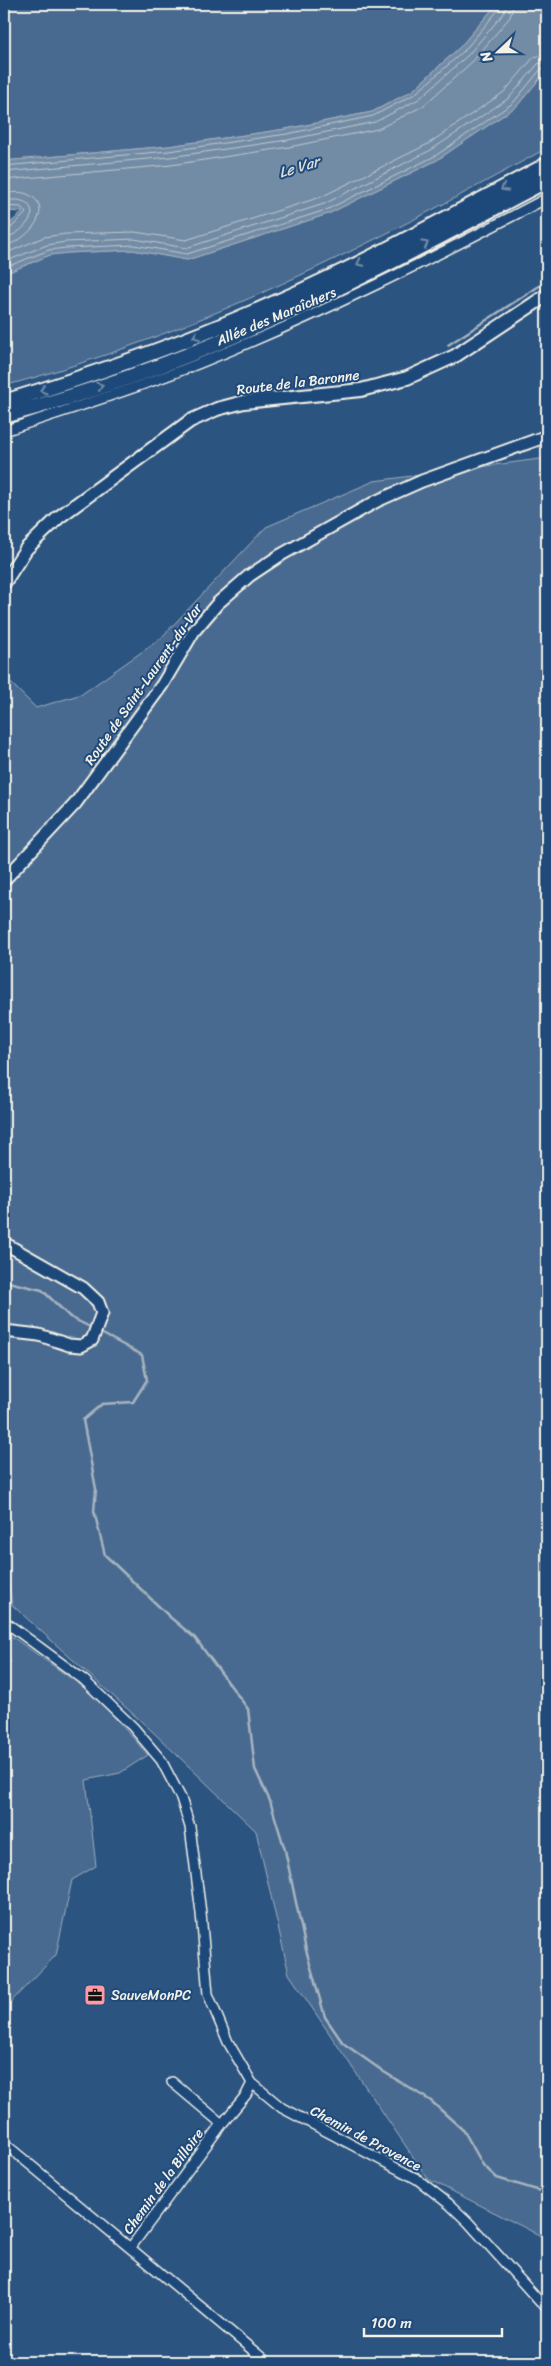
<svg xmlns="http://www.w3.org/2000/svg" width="551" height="2366" font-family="Sriracha,sans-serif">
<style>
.green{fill:#496b90;stroke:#9eaebc}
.water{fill:#738ca6;stroke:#a7b4c0}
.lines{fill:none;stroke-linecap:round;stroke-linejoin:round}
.shore{stroke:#c0c9ce;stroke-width:1}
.stream{stroke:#a7b4c0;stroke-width:2.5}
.minor-casing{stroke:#f4f1e8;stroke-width:12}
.tertiary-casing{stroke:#f4f1e8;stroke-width:15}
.secondary-casing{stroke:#f4f1e8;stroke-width:16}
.trunk-casing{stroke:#f4f1e8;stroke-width:18}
.minor{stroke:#1f4a7a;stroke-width:9}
.tertiary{stroke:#1f4a7a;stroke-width:11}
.secondary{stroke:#1f4a7a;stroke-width:12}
.trunk{stroke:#1f4a7a;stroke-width:14}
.oneway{stroke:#748da6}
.labels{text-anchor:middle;stroke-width:4;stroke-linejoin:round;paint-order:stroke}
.street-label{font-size:14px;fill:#f4f1e8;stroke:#1f4a7a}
.poi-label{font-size:14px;fill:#f4f1e8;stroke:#1f4a7a;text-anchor:start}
.water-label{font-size:15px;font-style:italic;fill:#dadddb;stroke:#1f4a7a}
</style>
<rect width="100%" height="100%" fill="#2c5481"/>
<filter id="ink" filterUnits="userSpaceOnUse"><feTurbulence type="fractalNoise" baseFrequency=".02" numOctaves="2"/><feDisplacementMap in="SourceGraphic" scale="10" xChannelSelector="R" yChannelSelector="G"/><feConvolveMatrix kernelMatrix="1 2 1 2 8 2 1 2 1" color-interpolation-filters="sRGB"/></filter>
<g filter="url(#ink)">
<!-- green -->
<path class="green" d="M4 4H497L460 47 412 91 372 112 286 129 169 146 4 161Z
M547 70V148C375 243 195 335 4 386V274L50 255 67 253 133 250 187 260 328 214 437 160 517 106Z
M547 458V2239L428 2179 289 1974 256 1831 153 1732 12 1605 4 1550V676L36 708 82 694 160 639 266 527 374 481Z
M4 1631 96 1696 148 1755 120 1773 86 1780 96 1866 72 1880 56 1955 4 2009V1662H11L4 1656Z"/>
<!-- water -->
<path class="water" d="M497 4H547V70L517 106 437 160 328 214 187 260 133 250 67 253 50 255 4 274V228L23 212 4 211V161L169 146 286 129 372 112 412 91 460 47Z"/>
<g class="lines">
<!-- shore -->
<path class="shore" d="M4 166 169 151 287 134 373 116 415 94 464 51 499 9 501 4
M4 172 170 157 288 140 375 122 419 99 468 55 504 13 507 4
M4 180 171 165 289 147 378 129 423 106 473 61 510 17 514 4
M4 193C11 193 20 191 27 194 59 207 24 245 4 245
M4 200C16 200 30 198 32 213 30 224 15 237 4 238
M4 206 21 207 26 213 9 230 4 232
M4 254 44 237 66 234 135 232 186 240 321 197 428 144 504 92 534 57 547 54
M4 262 47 245 66 242 134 239 186 248 324 204 431 150 509 98 538 64 547 61
M4 268 49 250 66 248 134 245 187 254 326 210 435 156 513 103 541 69 547 68"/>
<!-- stream -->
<path class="stream" d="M448 345 547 281
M4 1281 42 1290 70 1317 92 1328
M99 1332 142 1355 147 1380 133 1402 102 1404 83 1420 96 1489 94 1511 105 1555 171 1618 195 1638 248 1709 255 1769 270 1801 285 1850 306 1950 325 2017 343 2043 384 2072 431 2101 464 2131 483 2165 497 2178 547 2193"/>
<!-- minor casing -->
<g class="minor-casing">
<path id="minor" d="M4 431C69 409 136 389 200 363 319 315 433 258 547 198
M4 1621 84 1680 133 1727 161 1760 181 1798 190 1827 201 1913 208 1994 228 2042 252 2083 282 2108 417 2179 449 2204 468 2222 540 2302 547 2307
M172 2082 222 2124
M4 2143 267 2362
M131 2247 222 2124 246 2095 252 2083"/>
</g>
<!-- tertiary casing -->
<g class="tertiary-casing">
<path id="tertiary" d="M4 880 75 804 162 685 194 631 218 603 249 576 279 556 377 501 422 481 547 436
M4 1243 83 1288 98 1302 102 1313 92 1340 81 1346 69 1345 39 1335 4 1331"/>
</g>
<!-- secondary casing -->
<g class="secondary-casing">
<path id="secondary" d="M4 583 26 549 59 517 190 421 217 409 244 402 361 390 407 378 455 356 547 295"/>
</g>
<!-- trunk casing -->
<g class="trunk-casing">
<path id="trunk" d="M4 402C121 367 236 324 346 270 414 237 480 200 547 165
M4 416C85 394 166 366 243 332 347 287 447 233 547 180"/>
</g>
<!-- minor -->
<use href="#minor" class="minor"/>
<!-- tertiary -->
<use href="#tertiary" class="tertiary"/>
<!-- secondary -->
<use href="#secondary" class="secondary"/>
<!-- trunk -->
<use href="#trunk" class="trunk"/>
</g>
<!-- one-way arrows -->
<defs><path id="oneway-chevron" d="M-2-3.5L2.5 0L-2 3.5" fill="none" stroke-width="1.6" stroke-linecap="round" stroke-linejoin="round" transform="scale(1.25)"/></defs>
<g class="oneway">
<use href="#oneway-chevron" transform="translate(504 188) rotate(152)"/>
<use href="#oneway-chevron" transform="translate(425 244) rotate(-27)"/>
<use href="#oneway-chevron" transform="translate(360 263) rotate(153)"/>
<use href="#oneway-chevron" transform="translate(196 336) rotate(159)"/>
<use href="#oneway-chevron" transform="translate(100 386) rotate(-18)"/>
<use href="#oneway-chevron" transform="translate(43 390) rotate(163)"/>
</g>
</g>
<!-- icons -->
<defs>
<g id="office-square" transform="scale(1.125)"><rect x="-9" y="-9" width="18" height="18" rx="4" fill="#ff9aa2" stroke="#1f4a7a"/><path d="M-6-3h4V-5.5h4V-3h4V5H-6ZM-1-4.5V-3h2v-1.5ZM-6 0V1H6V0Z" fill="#111"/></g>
</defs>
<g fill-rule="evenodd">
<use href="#office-square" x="95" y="1995"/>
</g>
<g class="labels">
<!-- street labels -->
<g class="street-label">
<text transform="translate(276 316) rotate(-23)" y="5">Allée des Maraîchers</text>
<text transform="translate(298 382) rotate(-7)" y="5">Route de la Baronne</text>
<text transform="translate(143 684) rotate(-55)" y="5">Route de Saint-Laurent-du-Var</text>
<text transform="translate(366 2138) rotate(28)" y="5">Chemin de Provence</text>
<text transform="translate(163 2181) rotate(-54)" y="5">Chemin de la Billoire</text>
</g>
<!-- poi labels -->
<g class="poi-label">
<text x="111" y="2000">SauveMonPC</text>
</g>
<!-- water labels -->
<g class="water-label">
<text transform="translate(299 167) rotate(-17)" y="5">Le Var</text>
</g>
</g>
<!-- margin -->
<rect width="551" height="2366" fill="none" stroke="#1f4a7a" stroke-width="20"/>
<rect x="10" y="10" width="531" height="2346" fill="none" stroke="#f4f1e8" stroke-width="2" filter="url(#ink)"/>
<!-- north arrow -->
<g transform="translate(498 52) rotate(248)" stroke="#1f4a7a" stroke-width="4" paint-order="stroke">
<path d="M0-4L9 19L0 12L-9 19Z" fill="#f4f1e8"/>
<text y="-8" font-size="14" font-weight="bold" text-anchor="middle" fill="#f4f1e8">N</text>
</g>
<!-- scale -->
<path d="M364 2328v8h138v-8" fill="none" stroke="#f4f1e8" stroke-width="2.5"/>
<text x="371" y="2328" font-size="15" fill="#f4f1e8" stroke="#1f4a7a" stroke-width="4" paint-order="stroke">100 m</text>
</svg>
